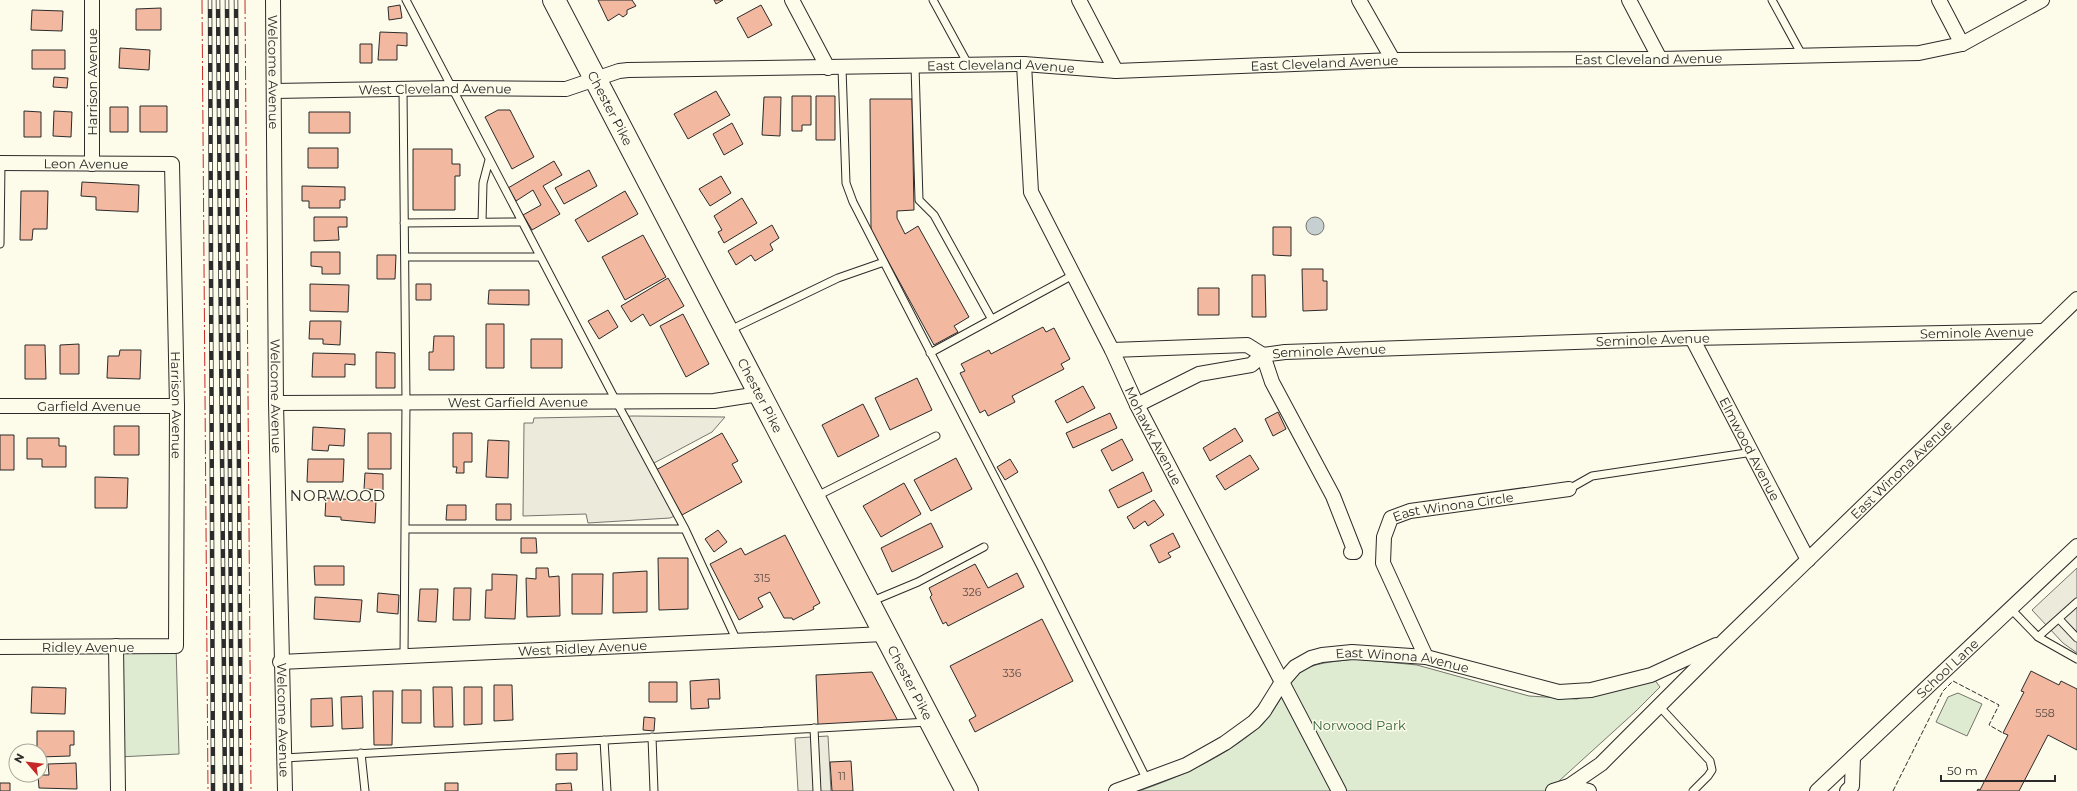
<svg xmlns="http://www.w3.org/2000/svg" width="2077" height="791" font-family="Montserrat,sans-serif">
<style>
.green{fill:#deebd1;stroke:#74746e}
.parking{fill:#eceadb;stroke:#74746e}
.water{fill:#c7d0d0;stroke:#74746e}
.building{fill:#f2b8a0;stroke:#2b2b2b}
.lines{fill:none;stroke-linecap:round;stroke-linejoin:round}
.service-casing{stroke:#2b2b2b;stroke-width:9}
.minor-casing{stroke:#2b2b2b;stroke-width:16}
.primary-casing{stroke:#2b2b2b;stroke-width:24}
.service{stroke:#fdfbea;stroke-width:7}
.minor{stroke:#fdfbea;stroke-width:14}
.primary{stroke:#fdfbea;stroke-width:22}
.rail-casing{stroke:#2b2b2b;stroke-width:4.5}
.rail{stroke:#fdfbea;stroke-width:3;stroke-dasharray:9;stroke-linecap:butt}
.fence{stroke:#2b2b2b;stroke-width:1;stroke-dasharray:5 2;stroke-linecap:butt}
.power{stroke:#c62828;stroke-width:1;stroke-dasharray:14 3 2 3;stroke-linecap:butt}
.labels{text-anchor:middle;stroke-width:3;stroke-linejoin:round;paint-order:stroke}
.number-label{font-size:11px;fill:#5d4e48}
.street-label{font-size:13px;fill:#2b2b2b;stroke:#fdfbea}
.park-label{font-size:13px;fill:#34623c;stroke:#fdfbea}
.quarter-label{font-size:15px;letter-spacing:1px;fill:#2b2b2b;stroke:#fdfbea}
</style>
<rect width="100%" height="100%" fill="#fdfbea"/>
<!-- green -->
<path class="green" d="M116 646H176L179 754 118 757Z
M1356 659 1417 665 1529 696 1577 699 1651 675 1660 687 1635 712 1548 791H1139C1182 776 1222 758 1257 729 1276 714 1287 679 1305 669 1319 662 1340 661 1356 659Z
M1958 693 1982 704 1967 736 1936 722 1948 697Z"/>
<!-- parking -->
<path class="parking" d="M634 416 725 417 712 432 654 463 681 513 670 518 588 523 586 514 523 516 524 423H533L534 418Z
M2077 568V653L2063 643 2032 610Z
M828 736 831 791H798L795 738Z"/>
<!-- water -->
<path class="water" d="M1306 226a9 9 0 1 1 18 0a9 9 0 1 1-18 0Z"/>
<!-- building -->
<path class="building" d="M598 0H632L636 6 627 10V14L623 17 619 14 608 21Z
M714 0H723L716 4Z
M400 5 402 18 389 20 388 7Z
M761 5 772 25 748 38 737 18Z
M161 8V30H136V9Z
M32 10 63 11 62 31 31 30Z
M380 32 407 33V46L397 45V60H378Z
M360 44H372V63H360Z
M120 48 150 50 149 70 119 68Z
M32 50H65V69H32Z
M54 77 68 78 67 88 53 87Z
M716 91 730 115 688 139 674 114Z
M792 96H811V125H802V131H792Z
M816 96H835V140H816Z
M764 97H781L780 136 762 135Z
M870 99H912L914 210 897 211V218L905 234 918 226 969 317 954 326 958 332 934 345 871 230Z
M140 106H167V132H140Z
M110 107H128V132H110Z
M498 110H510L534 157 512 169 485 117Z
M24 111 41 112V137H24Z
M54 111 72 112 71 137 53 136Z
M309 112H350V133H309Z
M732 123 743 144 724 155 713 134Z
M308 148H338V168H308Z
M413 149H452V164H460V176H455V210H413Z
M554 161 562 175 543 186 560 214 532 230 523 215 541 205 533 190 516 201 508 188Z
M589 170 597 186 564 204 555 188Z
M721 176 731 193 710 206 699 189Z
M82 182 139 185 138 212 96 210V197L81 196Z
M302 186 345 187V200H340V208H309V201H302Z
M21 191H48L47 229H33L32 240H20Z
M625 191 638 214 588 242 575 220Z
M742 198 757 223 724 243 718 232 722 230 714 216Z
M314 217H347V227H338L339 240 314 241Z
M772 225 779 238 770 244 773 250 755 261 751 255 736 265 728 251Z
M1273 227H1291V256L1273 255Z
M643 235 666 277 625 300 602 257Z
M311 252H340V274H322V267L311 266Z
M377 255H396L395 279H377Z
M1302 269H1323V281H1327V310L1303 311Z
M1252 275H1265L1266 317H1252Z
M668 278 684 306 650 326 643 314 631 322 621 306Z
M310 284 349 285 348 312 310 311Z
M416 284H431V300H416Z
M1198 288H1219V315H1198Z
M489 290H529V305L488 304Z
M608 310 618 327 599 339 588 321Z
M683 314 709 364 686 377 660 326Z
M310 321H341L340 345 323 344V339H309Z
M486 324H504V368H486Z
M1043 327 1046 332 1054 328 1070 359 1061 364 1064 369 1012 396 1015 402 988 416 985 410 980 413 960 373 965 371 961 364 989 350 991 354Z
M434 336H454V370H429V352H433Z
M531 339H562V368H531Z
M79 344V374H60V345Z
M25 345H45L46 379H25Z
M120 350H141L140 379 107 378 108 356H119Z
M376 352 395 353V388H376Z
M313 353 355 354V365L345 364V377H312Z
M917 378 932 410 890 430 875 398Z
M1083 386 1095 408 1067 423 1055 401Z
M863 404 879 436 838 457 822 425Z
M1278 412 1286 429 1273 436 1265 419Z
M1110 413 1117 428 1073 448 1066 433Z
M114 426H139V455H114Z
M313 427 345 429 344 446 329 445 328 451 312 450Z
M1235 428 1243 441 1210 461 1203 448Z
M368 433H391V469H368Z
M453 433H472V462H464V473H456L457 467H453Z
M722 433 738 461 732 464 742 482 682 515 656 470Z
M0 435H14V470H0Z
M27 438H59V446H66V467H42V459H27Z
M1122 439 1133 460 1112 471 1101 450Z
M488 440 509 441 508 478 486 477Z
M1250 455 1259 469 1225 490 1216 476Z
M956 458 972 489 931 511 914 480Z
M308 459H344L343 482H307Z
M1010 459 1018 472 1005 480 997 467Z
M1143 472 1152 491 1118 508 1109 490Z
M365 473 383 474V490L364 489Z
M95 477 128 478 127 508H95Z
M904 483 921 514 881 537 863 506Z
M326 498 376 501 375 523 341 520V517L325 516Z
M1154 500 1164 515 1148 526 1145 521 1134 529 1127 517Z
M496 504H511V520H496Z
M447 505H466V520H446Z
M931 523 943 547 892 572 881 548Z
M718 530 727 542 714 552 705 539Z
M1173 533 1180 547 1168 553 1171 557 1159 563 1150 545Z
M785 535 820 603 813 607 814 609 793 620 792 618H784L770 592 758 598 763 607 739 620 710 564 741 548 745 555Z
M521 538H536L537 553H521Z
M658 558H688V609L659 610Z
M975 564 988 588 1017 573 1024 587 948 626 946 622 943 624 930 597 932 595 929 588Z
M314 566H344V585H315Z
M536 568H548L549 577 559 576 560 616 527 617 526 578 536 579Z
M647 571V612L613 613V573Z
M492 574 517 575 515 619 485 618 486 590H492Z
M572 574H603L602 614H572Z
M454 588H471L470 620H453Z
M420 589H438L436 622 418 621Z
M378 593 399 595 398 614 377 612Z
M315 597 362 600 360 622 314 619Z
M1042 619 1073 681 975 732 969 720 976 716 950 666Z
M2031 671 2059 685 2061 681 2077 689V750L2048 735 2019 791H1977L1978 789 1980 790 2008 735 2003 733 2024 692 2021 691Z
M872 672 898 721 818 725 816 675Z
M719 679 720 699H708L709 708 691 709 690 681Z
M649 682H677V702H649Z
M494 685H512L513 720 494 721Z
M32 687 66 688 65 714 31 713Z
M433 687H452L453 727H434Z
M464 687H482V724L464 725Z
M402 690H421V723H402Z
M373 691H393L392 745H374Z
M362 696 363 728 342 729 341 697Z
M332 698 333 726 311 727V699Z
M644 717 655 718 654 731 643 730Z
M37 731H74V745H70V756L40 757V751H37Z
M577 753V770H556V754Z
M851 761 853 791H832L830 762Z
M76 763 77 789 39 788 38 775H49L48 764Z
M0 783H10V791H0Z
M445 783H458V791H445Z
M571 783 572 791H556V784Z"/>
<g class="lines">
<!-- service casing -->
<g class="service-casing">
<path id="service" d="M406 0 616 401 685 529 737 641
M933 0 969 66
M1772 0 1802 55
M915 66 919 200 934 215 991 318
M842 68 846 183 853 202 1040 565 1147 780
M403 89 406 402 404 656
M482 222 483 183 489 160
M404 223 522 222
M0 244 1 163
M405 257H540
M730 330 838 278 884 262
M930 353 1073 275
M1569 489 1592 476 1753 452
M815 497 936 436
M405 529H685
M870 602 918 582 984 547
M2010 608 2038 637 2077 659
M2059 619 2077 638
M2038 637 2077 602
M1659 706 1710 761 1712 770 1708 776 1693 791
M814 728 817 791
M652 737 654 791
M604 740 607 791
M361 753 365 791
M284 758 928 722"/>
</g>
<!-- minor casing -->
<g class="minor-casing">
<g id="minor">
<path id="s1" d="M273 0 276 403 285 791"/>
<path d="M792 0 828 68"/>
<path d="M1079 0 1116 71"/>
<path d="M1359 0 1393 60"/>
<path d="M1629 0 1660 59"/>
<path d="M1939 0 1962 44"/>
<path id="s2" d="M1024 64 1031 192 1112 350 1137 405 1339 791"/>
<path id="s3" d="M274 91 452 88 566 89 619 71 628 70 1024 64 1116 71 1393 60 1660 59 1919 53 1962 44 2042 0"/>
<path id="s4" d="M0 163 172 164 177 406 176 646 0 647"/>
<path d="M92 164V0"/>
<path id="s5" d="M1692 338 1808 560"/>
<path d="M1112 350 1247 345 1263 355 1272 382 1333 496 1355 552H1351"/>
<path id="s6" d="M276 403 714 401 759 394"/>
<path id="s7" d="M1137 405 1199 374 1251 365 1263 355 1285 352 1692 338 2043 331"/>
<path id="s8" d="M0 406H177"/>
<path d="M116 646 118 791"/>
<path id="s9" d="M1426 657 1383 563 1384 537 1391 518 1410 511 1569 489"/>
<path id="s10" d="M280 662 884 634"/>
<path d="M1569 786 1589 791"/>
<path id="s11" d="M1116 791 1186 765 1225 743 1254 722 1264 711 1282 682 1295 667 1311 658 1322 655 1352 652 1426 657 1559 692 1591 690 1651 675 1716 645"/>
<path id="s12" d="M1553 791 1569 786 1601 764 1725 640 2077 299"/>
<path id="s13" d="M1817 791 2077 546"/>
<path d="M1847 791 1852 786 1853 757"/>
</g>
</g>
<!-- primary casing -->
<g class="primary-casing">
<g id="primary">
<path id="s14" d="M554 0 967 791"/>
</g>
</g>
<!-- service -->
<use href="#service" class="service"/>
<!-- minor -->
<use href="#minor" class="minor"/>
<!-- primary -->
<use href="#primary" class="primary"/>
<!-- rail casing -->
<g class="rail-casing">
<path id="rail" d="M210 0 213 791
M218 0 225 791
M227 0 232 791
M236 0 241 791"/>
</g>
<!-- rail -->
<use href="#rail" class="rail"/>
<!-- fence -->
<path class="fence" d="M1893 791 1943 691 1953 681 1999 705 1989 725 2003 733"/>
<!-- power -->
<path class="power" d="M202 0 208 791
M245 0 251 791"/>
</g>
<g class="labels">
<!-- number labels -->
<g class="number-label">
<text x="762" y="582">315</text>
<text x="972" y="596">326</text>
<text x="1012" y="677">336</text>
<text x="2045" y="717">558</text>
<text x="842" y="780">11</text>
</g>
<!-- street labels -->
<g class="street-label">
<text dy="5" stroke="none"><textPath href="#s3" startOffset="1378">East Cleveland Avenue</textPath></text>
<text dy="5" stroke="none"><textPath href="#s3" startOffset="1054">East Cleveland Avenue</textPath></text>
<text dy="5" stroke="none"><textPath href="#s3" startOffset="730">East Cleveland Avenue</textPath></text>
<text dy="5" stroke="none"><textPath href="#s1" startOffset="72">Welcome Avenue</textPath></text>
<text transform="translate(92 82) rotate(-90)" y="5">Harrison Avenue</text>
<text dy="5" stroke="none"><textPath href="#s3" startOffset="161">West Cleveland Avenue</textPath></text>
<text dy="5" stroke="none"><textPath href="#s14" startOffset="122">Chester Pike</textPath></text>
<text dy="5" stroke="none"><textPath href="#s4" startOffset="86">Leon Avenue</textPath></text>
<text dy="5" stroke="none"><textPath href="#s7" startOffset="852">Seminole Avenue</textPath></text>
<text dy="5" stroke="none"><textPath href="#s7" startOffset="528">Seminole Avenue</textPath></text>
<text dy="5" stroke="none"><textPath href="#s7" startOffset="204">Seminole Avenue</textPath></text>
<text dy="5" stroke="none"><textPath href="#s1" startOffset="396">Welcome Avenue</textPath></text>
<text dy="5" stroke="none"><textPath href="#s14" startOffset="446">Chester Pike</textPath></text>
<text dy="5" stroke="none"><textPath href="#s6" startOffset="242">West Garfield Avenue</textPath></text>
<text dy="5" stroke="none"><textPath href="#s4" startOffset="413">Harrison Avenue</textPath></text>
<text dy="5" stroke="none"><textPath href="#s8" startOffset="89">Garfield Avenue</textPath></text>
<text dy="5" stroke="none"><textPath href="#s2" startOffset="401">Mohawk Avenue</textPath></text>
<text dy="5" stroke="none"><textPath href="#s5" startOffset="125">Elmwood Avenue</textPath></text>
<text dy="5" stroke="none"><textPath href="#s12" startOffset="476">East Winona Avenue</textPath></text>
<text dy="5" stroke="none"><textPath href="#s9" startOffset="213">East Winona Circle</textPath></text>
<text x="88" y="652">Ridley Avenue</text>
<text dy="5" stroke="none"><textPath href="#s10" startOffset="303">West Ridley Avenue</textPath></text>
<text dy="5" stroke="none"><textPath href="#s11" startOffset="335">East Winona Avenue</textPath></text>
<text dy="5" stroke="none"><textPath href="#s13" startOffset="179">School Lane</textPath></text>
<text dy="5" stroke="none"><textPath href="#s14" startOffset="770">Chester Pike</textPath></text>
<text dy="5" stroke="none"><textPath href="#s1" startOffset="720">Welcome Avenue</textPath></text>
</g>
<!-- park labels -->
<g class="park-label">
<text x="1359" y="730">Norwood Park</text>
</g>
<!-- quarter labels -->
<g class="quarter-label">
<text x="338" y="501">NORWOOD</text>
</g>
</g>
<!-- north arrow -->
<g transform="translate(28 763) rotate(298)"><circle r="19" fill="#fdfbea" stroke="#a9a89e"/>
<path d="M0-3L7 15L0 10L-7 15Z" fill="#c62828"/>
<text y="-6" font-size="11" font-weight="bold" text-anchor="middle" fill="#2b2b2b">N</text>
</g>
<!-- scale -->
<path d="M1941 775v6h114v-6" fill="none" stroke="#2b2b2b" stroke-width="2"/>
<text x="1947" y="775" font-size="12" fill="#2b2b2b" stroke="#fdfbea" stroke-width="3" paint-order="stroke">50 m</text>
</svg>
